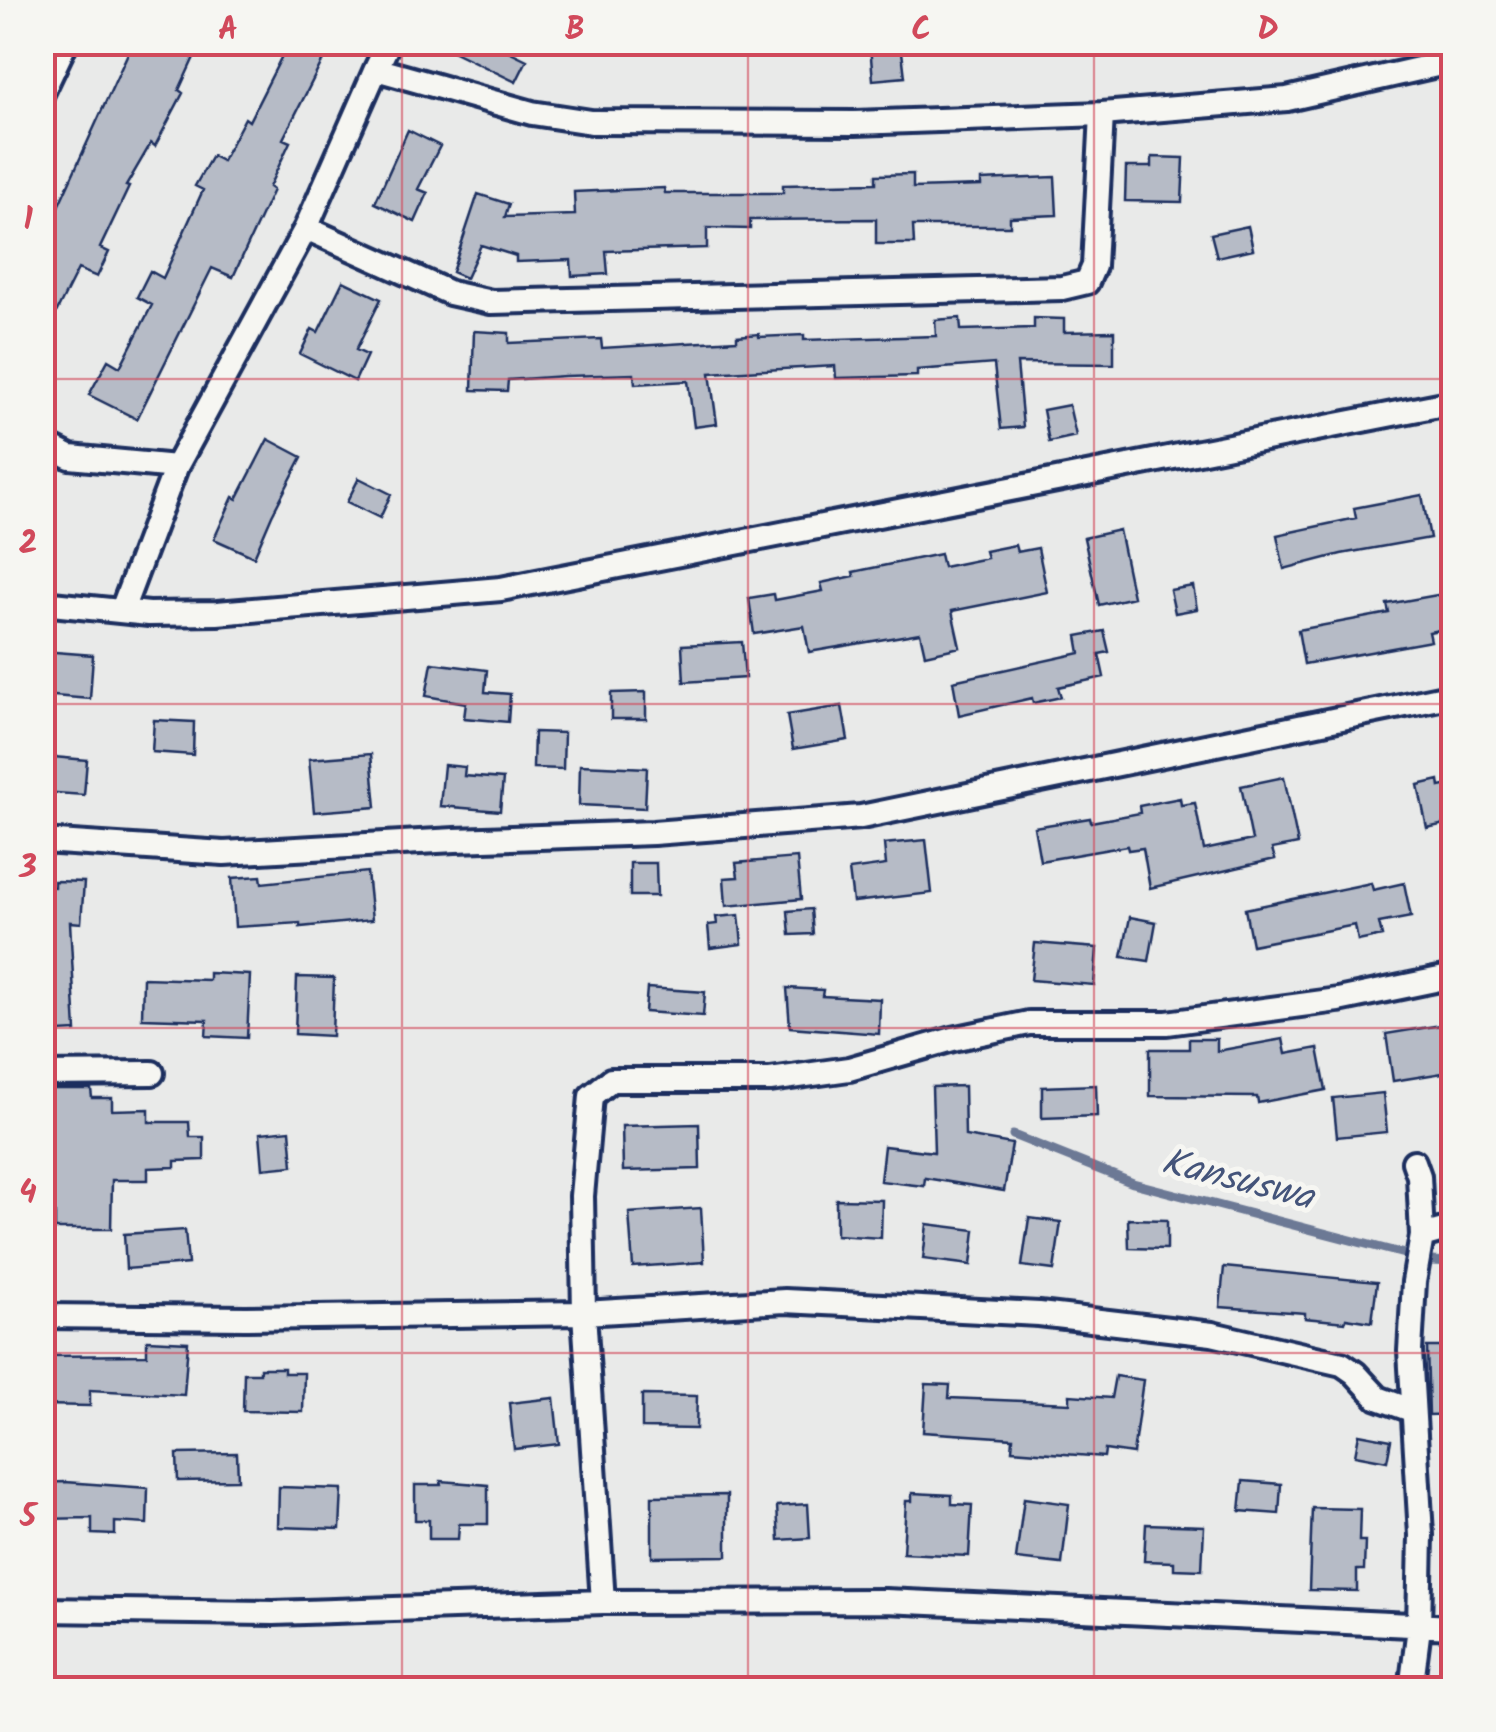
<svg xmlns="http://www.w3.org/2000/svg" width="1496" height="1732" font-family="Kalam,sans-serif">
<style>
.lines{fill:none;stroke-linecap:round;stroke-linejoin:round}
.stream{stroke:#6c7995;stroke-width:9}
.building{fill:#b6bbc6;stroke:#1b2f5e;stroke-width:2.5}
.street-casing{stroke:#1b2f5e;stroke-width:30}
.street{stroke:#f6f6f2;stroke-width:22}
.grid{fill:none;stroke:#d1495b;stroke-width:2.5;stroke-opacity:0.55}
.labels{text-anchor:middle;stroke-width:10;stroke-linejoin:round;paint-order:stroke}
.water-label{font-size:38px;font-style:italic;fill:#44547a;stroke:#f6f6f2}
.neatline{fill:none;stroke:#d1495b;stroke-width:4}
.grid-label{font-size:32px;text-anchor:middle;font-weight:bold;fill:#d1495b}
</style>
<rect width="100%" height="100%" fill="#e9eae9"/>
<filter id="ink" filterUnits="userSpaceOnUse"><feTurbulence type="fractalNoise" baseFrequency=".01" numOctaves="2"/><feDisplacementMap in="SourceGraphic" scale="20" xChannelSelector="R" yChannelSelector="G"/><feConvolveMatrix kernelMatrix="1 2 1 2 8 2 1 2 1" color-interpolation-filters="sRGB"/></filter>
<g filter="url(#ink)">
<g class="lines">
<!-- stream -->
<path class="stream" d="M1013 1135 1133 1183 1431 1261 1454 1262"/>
</g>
<!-- building -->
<path class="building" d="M133 42H201L179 90 183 93 155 146 151 143 126 186 129 187 100 248 109 252 97 277 78 269 42 341V242Z
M289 42H332L283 139 290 142 269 187 273 190 233 277 212 268 137 419 89 395 108 360 120 367 152 305 137 297 150 271 163 278 203 190 195 186 212 156 222 161 245 118 249 121Z
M434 42H490L527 60 516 82Z
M901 43 905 77 873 80 870 46Z
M408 130 440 146 418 189 428 193 415 222 375 203Z
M1152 157 1184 158 1182 202 1125 201 1126 167H1152Z
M913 174V188L981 186V180L1055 177 1057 215 1010 217V226H913L914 244H876V219L750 220V229L707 228V248L606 251 608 274 572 276 571 260 516 262V256L481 245 466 278 452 272 478 194 509 204 505 217 575 215 574 192 664 188 665 193H783V185L876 183V175Z
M1248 226 1253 249 1217 257 1211 234Z
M343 281 381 299 356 350 367 355 355 381 300 354 312 329 318 332Z
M960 318 961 330 1034 328V318L1064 319V332L1114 331V364L1017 363 1023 427 1001 429 994 364 917 370V376L836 378 835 366 710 373 717 424 694 427 688 381 635 384 634 374 565 376 508 380 507 391 472 390 474 331 509 333V343L601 339 602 348 737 340V336L759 334V337L804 335V340L936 336 935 320Z
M1069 405 1076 436 1049 442 1043 410Z
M268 439 302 457 272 515 254 557 214 539 233 497 237 499Z
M359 478 391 494 380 518 347 502Z
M1422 495 1430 538 1341 554 1284 569 1277 535 1356 518 1354 508Z
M1119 530 1133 597 1099 605 1084 538Z
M1015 545 1017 552 1038 548 1047 592 952 611 960 647 925 655 920 633 809 652 804 626 754 634 749 598 774 594 775 600 823 591 821 583 854 576 853 572 940 554 943 567 987 558 985 551Z
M1193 586 1197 609 1175 613 1170 590Z
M1454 592V627L1429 632 1431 641 1304 664 1298 630 1389 613 1387 604Z
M1104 631 1109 652 1099 654 1104 677 1058 687 1061 697 1033 703 1032 698 959 715 953 681 1080 653 1077 636Z
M742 642 745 678 684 682 682 645Z
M42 651 93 655 90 699 42 695Z
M432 663 487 670 485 692 510 694 508 722 464 718 466 703 426 696Z
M646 692V719H611V693Z
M842 706 848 740 793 749 787 715Z
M154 720 194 722 193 755 152 752Z
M534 732 564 733 563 769 533 768Z
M371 754 376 807 314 812 309 759Z
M42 756 87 760 84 795 42 792Z
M444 765 465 767 464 776 503 779 500 811 440 806Z
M580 765 647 768 645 808 579 805Z
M1284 777 1298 844 1272 849 1275 859 1150 888 1143 848 1128 850 1127 846 1040 861 1034 827 1090 818 1091 822 1140 813 1139 806 1180 798 1181 805 1195 803 1204 850 1252 840 1241 786Z
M1439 780 1440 787 1454 784V822L1427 828 1418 785Z
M926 840 932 893 853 902 849 870 886 865 884 844Z
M797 858 801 899 726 906 724 878 738 877 736 863Z
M630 863H656L657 896H630Z
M367 872 372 920 300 927V923L235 927 232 878 261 876 262 883Z
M54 881 84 882 81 923 70 922 76 1031 42 1033V886L54 887Z
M1371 883 1373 890 1404 883 1411 917 1379 923 1382 936 1358 941 1355 925 1252 945 1245 909Z
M811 909 813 934 790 935 788 911Z
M739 915 742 944 710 948 708 925 717 924 716 917Z
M1130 917 1156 922 1149 961 1122 957Z
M1035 943 1097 948 1094 985 1031 980Z
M209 973 250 975 247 1038 206 1036 207 1020 142 1018 143 978 209 980Z
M297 977 334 978 332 1036 295 1034Z
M647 988 705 992 703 1016 645 1012Z
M787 988 823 990 822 996 880 999 879 1034 790 1027Z
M1441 1025 1449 1072 1393 1081 1386 1034Z
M1189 1039H1217V1051L1283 1039 1286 1054 1318 1048 1326 1090 1258 1103 1257 1097 1150 1096V1049H1189Z
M1096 1085 1097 1116 1042 1118V1087Z
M964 1086 965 1136 1012 1144 1004 1191 925 1178 924 1186 880 1181 884 1146 934 1152 932 1087Z
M42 1089H91L92 1098H112V1110L149 1109V1122H189L190 1137H204V1160L175 1161V1167L148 1168V1180H112L111 1229H55V1214H42Z
M1383 1093 1387 1132 1337 1137 1333 1098Z
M699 1124 700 1169 623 1171 622 1126Z
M290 1130 293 1166 263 1169 260 1133Z
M836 1199 882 1200 881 1238 836 1235Z
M701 1208 704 1262 633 1267 629 1213Z
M1029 1218 1061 1222 1054 1270 1022 1266Z
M1128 1219 1167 1220V1249L1129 1248Z
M927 1224 975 1230 971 1265 923 1259Z
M185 1230 188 1264 126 1269 124 1234Z
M1224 1267 1377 1282 1372 1322 1346 1318 1345 1322 1305 1318V1313L1220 1307Z
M147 1340 188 1342 184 1395 90 1390V1406L42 1405V1356L147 1355Z
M1427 1347H1454V1414L1429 1415Z
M260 1368H284V1373H304L303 1412 243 1411 244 1373H260Z
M1115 1376 1143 1380 1133 1454 1105 1450 1104 1457 1012 1450 1013 1438 923 1432 926 1384 950 1385 949 1398 1070 1403V1395L1111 1398Z
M642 1395 697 1396 696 1429 642 1428Z
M554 1398 559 1444 514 1449 509 1403Z
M1359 1434 1391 1440 1387 1461 1355 1455Z
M237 1453 238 1480 178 1481 177 1454Z
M441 1481 488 1485V1524H459L458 1539H429V1520H415V1485H441Z
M1243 1481 1281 1484 1279 1514 1240 1511Z
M65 1482 148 1488 147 1524 115 1522V1535L92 1534V1518L42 1519V1483Z
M279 1487 342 1489 340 1529 278 1527Z
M912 1493 952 1495V1504L972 1505 969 1556 903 1553 906 1501H912Z
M727 1495V1556L652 1557V1496Z
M1024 1498 1069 1504 1062 1564 1016 1559Z
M808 1504 810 1538 779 1540 777 1506Z
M1312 1508 1360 1509 1359 1541H1365L1364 1570H1357V1591L1309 1590Z
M1146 1524 1204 1526 1202 1570 1174 1569V1562L1144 1561Z"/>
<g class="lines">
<!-- street casing -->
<g class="street-casing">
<path id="street" d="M376 69 389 42
M42 93 66 42
M306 228 450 293 491 302 1062 288 1087 282 1094 266 1102 114
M42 443 70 457 176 467
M42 603 149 614 217 613 501 589 1454 402
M122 610 176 467 306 228 376 69 532 113 591 122 855 123 1102 114 1287 99 1454 61
M42 841 224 853 455 840 653 833 861 817 1454 695
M42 1074 152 1073
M1422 1236 1454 1227
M42 1316 246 1318 584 1313 785 1301 1039 1314 1212 1334 1342 1364 1355 1373 1378 1398 1411 1410
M603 1602 584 1313 582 1196 591 1096 611 1080H770L849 1069 953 1039 1029 1023H1167L1338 1000 1454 976
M42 1610 274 1613 603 1602 885 1601 1454 1627
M1411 1690 1419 1627 1421 1535 1410 1351 1414 1282 1422 1236 1419 1176 1414 1162"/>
</g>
<!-- street -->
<use href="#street" class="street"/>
</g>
</g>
<!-- grid -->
<path class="grid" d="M402 42V1690M748 42V1690M1094 42V1690M42 379H1454M42 704H1454M42 1028H1454M42 1353H1454"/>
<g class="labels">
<!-- water labels -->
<g class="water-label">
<text transform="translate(1238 1178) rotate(14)" y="13">Kansuswa</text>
</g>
</g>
<!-- margin -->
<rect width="1496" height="1732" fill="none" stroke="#f6f6f2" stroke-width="110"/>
<rect x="55" y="55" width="1386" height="1622" class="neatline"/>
<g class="grid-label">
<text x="228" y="39">A</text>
<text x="575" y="39">B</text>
<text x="921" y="39">C</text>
<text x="1268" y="39">D</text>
<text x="28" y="229">1</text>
<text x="28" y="553">2</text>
<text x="28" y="877">3</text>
<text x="28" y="1202">4</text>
<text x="28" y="1526">5</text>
</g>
</svg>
